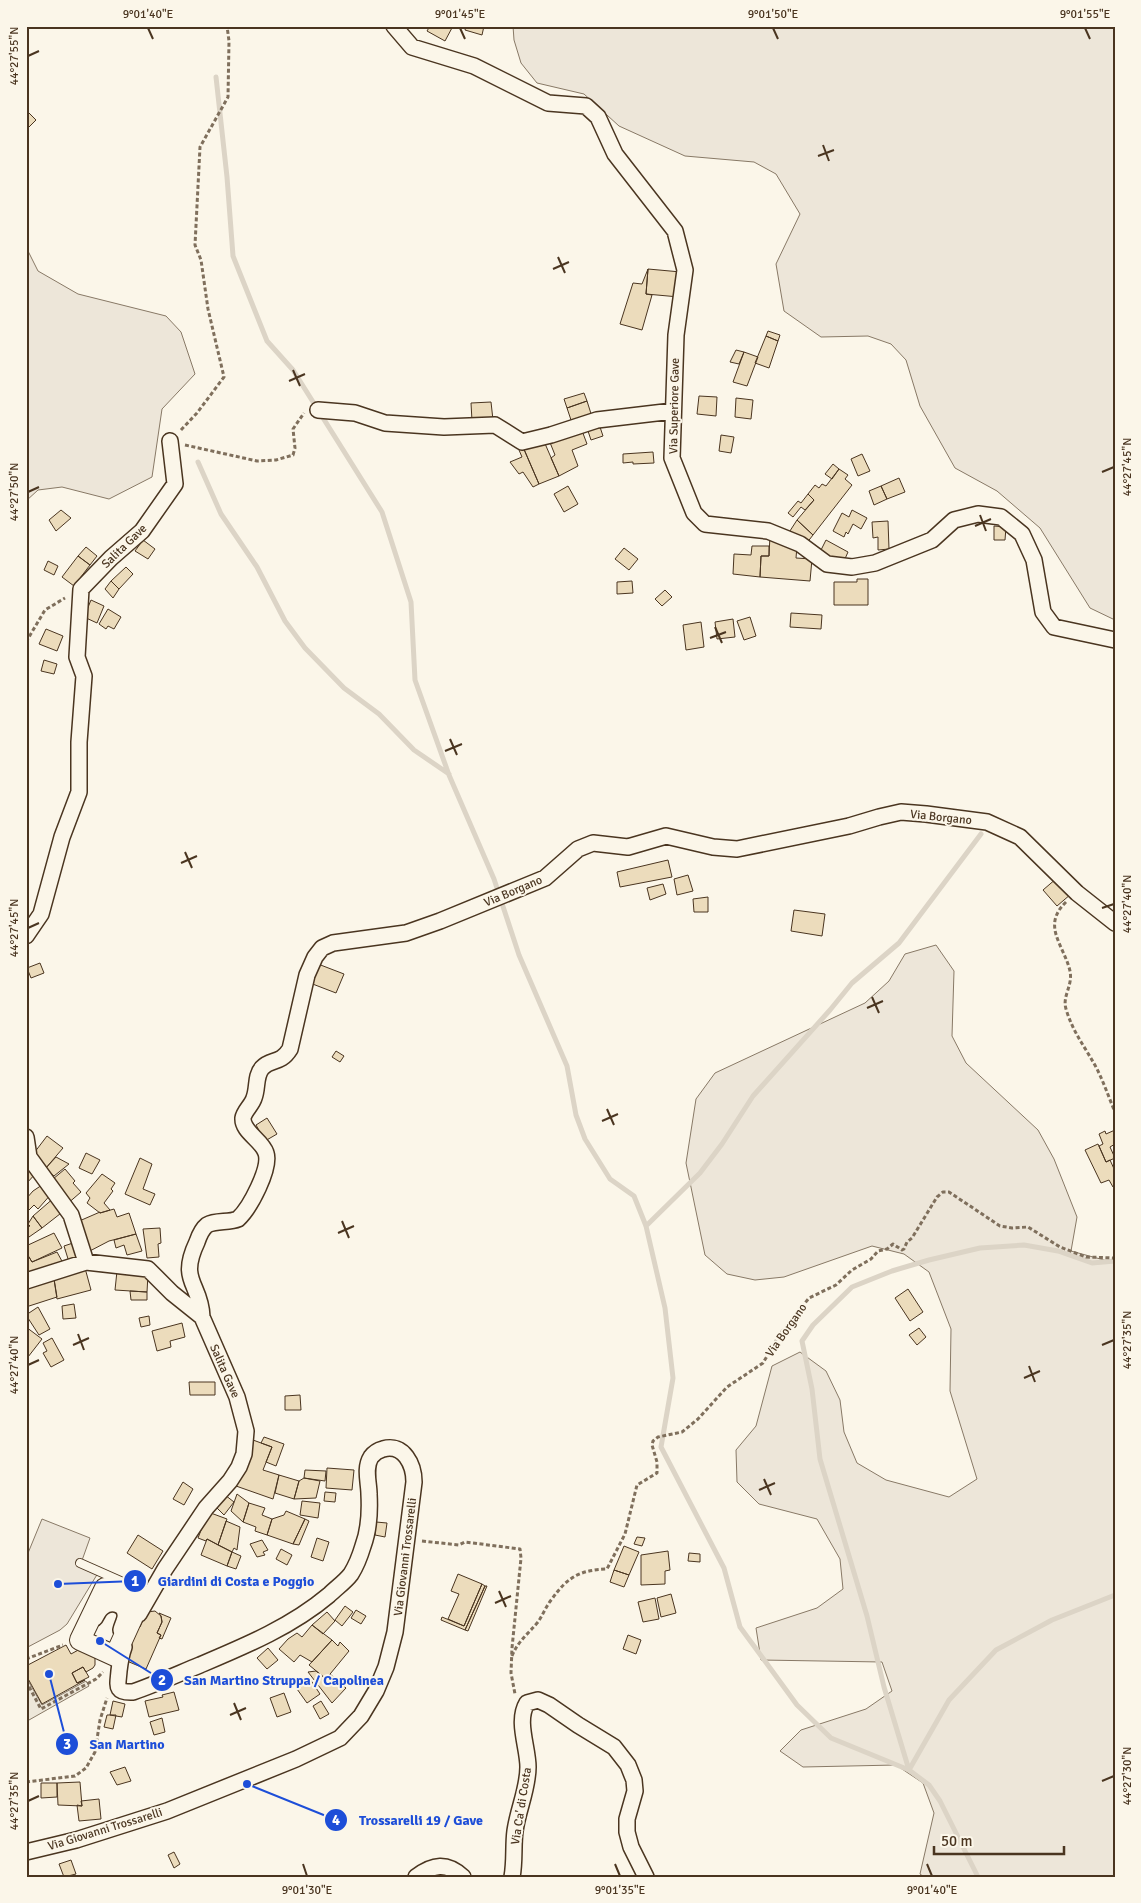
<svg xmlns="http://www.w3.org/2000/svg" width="1141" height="1903" font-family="Signika,sans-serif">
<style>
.green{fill:#ede6d9;stroke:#887966}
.parking{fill:#ede7d9;stroke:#887966}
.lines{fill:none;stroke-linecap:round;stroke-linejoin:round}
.stream{stroke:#dcd4c6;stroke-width:5}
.building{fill:#ecdcbc;stroke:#4a3520}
.service-casing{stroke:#4a3520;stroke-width:10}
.minor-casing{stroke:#4a3520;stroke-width:18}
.tertiary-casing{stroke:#4a3520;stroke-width:22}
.path{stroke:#7f6f5c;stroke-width:3;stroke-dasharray:4 2.5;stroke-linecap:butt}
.service{stroke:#fbf6e9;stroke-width:8}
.minor{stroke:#fbf6e9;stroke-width:15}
.tertiary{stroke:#fbf6e9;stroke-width:20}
.ticks{fill:none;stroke:#4a3520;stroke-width:2}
.labels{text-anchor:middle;stroke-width:4;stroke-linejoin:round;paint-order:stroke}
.street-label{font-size:12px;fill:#4a3520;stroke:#fbf6e9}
.leader{fill:none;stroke:#1d4ed8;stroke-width:2}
.callout-dot{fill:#1d4ed8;stroke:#fbf6e9;stroke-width:2}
.mark-label{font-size:15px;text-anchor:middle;font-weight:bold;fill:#fff}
.callout-label{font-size:14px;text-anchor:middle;font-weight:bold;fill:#1d4ed8;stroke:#fbf6e9;stroke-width:4;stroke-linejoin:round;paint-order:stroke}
.neatline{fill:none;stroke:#4a3520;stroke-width:2}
.ticks-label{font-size:12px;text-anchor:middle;fill:#4a3520}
</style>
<rect width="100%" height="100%" fill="#fbf6e9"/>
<!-- green -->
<path class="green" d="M513 26H1115V620L1090 608 1040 528 997 491 955 468 920 406 906 360 891 344 868 336 821 337 784 311 776 264 800 214 776 174 754 162 685 156 619 126 584 94 537 83 521 63 514 40Z
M26 247 38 271 78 294 166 316 181 332 195 374 162 409 152 477 109 499 62 487 38 490 26 501Z
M936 945 954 971 952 1036 966 1063 1038 1130 1054 1159 1077 1217 1071 1251 1115 1263V1877H924L920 1874 934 1813 923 1783 896 1765 803 1767 780 1751 801 1730 866 1709 892 1691 882 1662 761 1660 756 1628 817 1608 843 1589 840 1559 817 1519 759 1504 737 1482 736 1450 756 1426 772 1366 800 1352 826 1371 840 1400 844 1432 857 1463 886 1480 949 1497 977 1479 950 1391 951 1329 929 1272 904 1254 872 1246 784 1277 755 1280 727 1274 705 1255 686 1163 696 1099 715 1073 865 1003 889 981 905 954Z
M42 1519 90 1538 80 1566 98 1573 67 1624 60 1630 26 1648V1558Z"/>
<!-- parking -->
<path class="parking" d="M26 1677 42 1705 86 1681 89 1686 29 1720 26 1716Z"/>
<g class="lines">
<!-- stream -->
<path class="stream" d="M216 77 227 177 233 256 267 341 293 370 382 512 411 602 415 680 449 775 494 879 519 955 567 1066 576 1115 585 1139 610 1179 634 1196 646 1226 665 1308 673 1378 661 1447 724 1568 740 1627 797 1705 831 1738 909 1770 929 1785 940 1801 978 1877
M198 462 221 514 257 567 285 621 305 648 344 688 379 714 414 750 449 774
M646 1226 700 1173 722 1144 753 1096 830 1010 852 983 899 943 981 834
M909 1770 884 1687 867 1616 820 1459 812 1389 802 1341 813 1325 852 1287 892 1271 929 1260 980 1248 1024 1245 1058 1251 1092 1263 1115 1261
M909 1770 949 1700 996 1650 1052 1620 1115 1595"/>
</g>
<!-- building -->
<path class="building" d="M430 26H453L445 41 427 31Z
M466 26H484L482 35 465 30Z
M26 110 36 120 26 130Z
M648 269 681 272 679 297 646 294Z
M648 269 646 294 652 295 642 330 620 324 633 283 642 284Z
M768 331 780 335 778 341 766 336Z
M766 336 778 341 769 368 755 363Z
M736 350 744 352 739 364 730 362Z
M744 352 758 357 747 386 733 382Z
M584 393 587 401 567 408 564 399Z
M699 396 717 397 716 416 697 414Z
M736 398 753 400 751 419 735 417Z
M587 401 593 420 573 426 567 408Z
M491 402 493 420 472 421 471 403Z
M599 424 603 436 591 440 587 428Z
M581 428 587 444 572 450 578 466 559 476 551 458 555 455 549 440Z
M721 435 734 437 731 453 719 451Z
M543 439 559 476 539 484 523 447Z
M523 447 539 484 533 487 523 472 519 474 510 462 522 457 519 450Z
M653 452 654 463 633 464V462L623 463V454Z
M862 454 870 471 858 476 851 459Z
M833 464 839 469 832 479 825 474Z
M839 469 848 475 845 479 852 485 813 535 797 520 814 500 808 494 815 485 819 488 822 484 826 486Z
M899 478 905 492 887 499 881 486Z
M568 486 578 504 564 512 554 494Z
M881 486 887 499 874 505 869 491Z
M808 494 814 500 805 510 801 507 793 517 788 513 798 501 801 503Z
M61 510 71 518 56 531 49 520Z
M852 510 867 518 861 529 853 524 848 534 846 532 844 537 833 531 842 513 849 517Z
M797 520 813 535 806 544 788 534Z
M888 521 889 549 878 550V537L873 538 872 522Z
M994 526 1006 527 1005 540H994Z
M770 535 797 546 796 558 812 559 810 581 760 577 761 556H769Z
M143 540 155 549 148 559 135 551Z
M826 540 848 552 844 561 833 560 820 552Z
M752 546H769V556H761L760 577 733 574 734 554 751 555Z
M86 547 97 556 90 565 78 556Z
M624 548 638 559 629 570 615 559Z
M78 556 90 565 74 586 62 577Z
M48 561 58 566 54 575 44 570Z
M126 567 133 574 119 589 111 581Z
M857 579H868V605H834V582H857Z
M111 581 119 589 113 598 105 589Z
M632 581 633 593 617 594V582Z
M665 590 672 597 662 606 655 599Z
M91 600 104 606 97 623 84 617Z
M108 609 121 617 114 629 108 626 106 629 99 624Z
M791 613 822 615 821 629 790 627Z
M750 617 756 636 744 640 737 621Z
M733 619 735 637 717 639 715 622Z
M701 622 704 647 686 650 683 625Z
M46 629 63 636 57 651 39 644Z
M44 660 57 664 54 674 41 671Z
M668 860 672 877 620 887 617 872Z
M688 875 693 891 677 895 674 879Z
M1057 878 1071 894 1057 906 1043 890Z
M663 884 666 894 650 900 647 888Z
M708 897V912H694L693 899Z
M794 910 825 914 822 936 791 931Z
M40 963 44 973 31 978 27 968Z
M318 964 344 974 336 993 310 983Z
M336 1051 344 1056 340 1062 332 1057Z
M267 1118 277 1134 265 1141 256 1125Z
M1115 1130V1144L1110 1147 1115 1158 1106 1162 1099 1146 1103 1144 1099 1134 1105 1131 1106 1134Z
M47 1136 63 1148 45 1169 31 1157Z
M1098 1144 1106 1162 1110 1160 1115 1171V1185L1113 1187 1109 1180 1101 1183 1085 1150Z
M86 1153 100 1160 92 1174 79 1168Z
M56 1157 69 1164 54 1176 45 1169Z
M140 1158 152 1164 143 1189 155 1194 150 1205 125 1194Z
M26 1164 37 1172 26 1184Z
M65 1169 75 1181 73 1183 81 1192 66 1205 53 1179Z
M102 1174 115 1183 111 1189 113 1191 104 1203 110 1210 100 1213 87 1203 90 1198 86 1193Z
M45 1183 52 1193 38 1209 34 1205 26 1213V1199L33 1191Z
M55 1197 65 1210 42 1228 33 1216Z
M114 1209 117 1217 129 1213 136 1234 109 1241 86 1253 77 1222 100 1212V1213Z
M33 1216 42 1228 29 1237 26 1228 30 1226 28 1224Z
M160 1228 161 1243 158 1244 159 1257 147 1258 143 1229Z
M54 1233 62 1248 32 1262 26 1252V1246Z
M136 1234 142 1251 127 1255 124 1245 116 1248 114 1240Z
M79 1241 84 1259 69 1262 64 1246Z
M57 1252 63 1263 26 1278V1259L29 1257 32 1262Z
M85 1268 91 1290 57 1299 54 1279Z
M117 1271 148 1274 147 1292 115 1290Z
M54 1279 57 1297 26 1307V1285Z
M908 1289 923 1312 910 1321 895 1298Z
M130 1291 147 1292V1300H131Z
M74 1304 76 1318 63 1319 62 1306Z
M38 1307 50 1329 39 1335 26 1315Z
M149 1316 150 1325 141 1327 139 1318Z
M182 1323 185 1337 170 1341 171 1347 157 1351 152 1331Z
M26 1327 42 1339 28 1357 26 1356Z
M919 1328 926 1337 917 1345 909 1335Z
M52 1338 64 1360 51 1367 43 1353 47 1351 43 1343Z
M189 1382H215V1395H190Z
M300 1395 301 1410H285V1396Z
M264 1437 284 1444 276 1466 266 1462 272 1447 261 1443Z
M253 1440 272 1447 263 1470 279 1475 273 1499 236 1486Z
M327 1468 354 1470 352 1490 326 1488Z
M305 1470 326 1471 325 1481 304 1478Z
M279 1475 299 1481 294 1499 275 1493Z
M304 1478 320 1481 316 1498 294 1499 299 1481Z
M183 1482 193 1489 184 1505 173 1499Z
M325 1492 336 1493 335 1502 324 1501Z
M237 1494 249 1503 243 1522 231 1511Z
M225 1495 234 1502 224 1515 215 1506Z
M302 1501 320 1503 318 1518 300 1515Z
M249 1503 265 1508 262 1515 272 1519 267 1535 255 1531 256 1527 243 1522Z
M286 1511 305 1519 293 1544 267 1535 272 1519 284 1515Z
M208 1512 227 1519 218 1545 207 1539 206 1541 198 1538Z
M305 1519 309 1521 299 1545 293 1544Z
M226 1521 240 1527 237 1550 234 1548 232 1552 218 1545Z
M376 1522 387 1523 385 1537 375 1535Z
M138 1535 163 1551 152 1569 127 1553Z
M637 1537 645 1538 642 1546 634 1544Z
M317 1538 329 1542 323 1561 311 1557Z
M207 1539 232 1552 227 1566 201 1555Z
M262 1540 268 1550 263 1552 265 1555 257 1557 250 1544Z
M624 1546 639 1552 629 1575 614 1570Z
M281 1549 292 1555 287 1565 276 1559Z
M668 1551 670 1570 665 1571V1584L641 1585V1555Z
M232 1552 241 1556 236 1569 227 1566Z
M689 1553 700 1554V1562L688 1561Z
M614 1570 629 1575 624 1587 610 1582Z
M458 1574 482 1584 464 1626 448 1619 459 1594 451 1591Z
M482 1584 485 1586 465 1630 441 1620 442 1617 464 1626Z
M485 1586H487L468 1631 465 1630Z
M671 1594 676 1613 661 1617 657 1598Z
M655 1598 659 1619 643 1622 638 1602Z
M345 1606 353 1612 342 1626 335 1620Z
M356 1610 366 1616 361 1624 351 1618Z
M155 1611 161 1616 162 1622 157 1633 161 1635 146 1669 122 1659 137 1625 140 1627 147 1612Z
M327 1612 335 1621 323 1634 312 1625Z
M159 1613 171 1618 162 1639 159 1638 161 1635 157 1633 162 1622 161 1616Z
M312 1625 332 1640 312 1662 300 1655 294 1662 279 1649 288 1639 297 1633 302 1637Z
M628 1635 641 1640 636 1654 623 1649Z
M332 1640 338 1646 340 1642 349 1651 326 1679 309 1665Z
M66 1645 71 1654 82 1648 95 1658V1665L93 1668 86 1672 83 1667 72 1673 77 1683 85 1680 42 1704 26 1675V1666Z
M268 1648 278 1660 267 1669 257 1658Z
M83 1667 89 1677 77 1683 72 1673Z
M316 1671 326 1679 330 1674 346 1688 332 1703 308 1672Z
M310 1679 320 1694 307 1703 297 1689Z
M174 1692 179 1710 149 1717 145 1701 163 1697 162 1695Z
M284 1693 291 1712 277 1717 270 1698Z
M113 1701 125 1704 122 1717 110 1715Z
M321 1701 329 1714 320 1719 313 1706Z
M107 1715H116L113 1729 104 1727Z
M162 1718 165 1732 154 1735 150 1722Z
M125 1767 131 1781 117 1785 110 1772Z
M80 1782 82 1806 58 1805 57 1783Z
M41 1783H57V1797L41 1798Z
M99 1799 101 1819 79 1821 77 1805 82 1806 81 1801Z
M174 1852 180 1864 174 1868 168 1855Z
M71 1860 76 1874 64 1877 59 1864Z"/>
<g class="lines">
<!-- service casing -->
<g class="service-casing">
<path id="service" d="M80 1563 150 1594"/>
</g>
<!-- minor casing -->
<g class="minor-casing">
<path id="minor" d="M394 26 412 47 474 66 548 103 586 106 598 117 615 154 675 231 685 270 676 335 672 458 694 513 705 524 768 531 800 544 827 564 852 567 875 563 932 540 954 520 978 514 1001 517 1022 534 1034 560 1043 612 1054 627 1115 640
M318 410 355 413 385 423 444 427 495 425 522 442 551 435 597 420 673 411
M26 936 41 914 62 837 79 792V742L84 676 77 657 81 589 111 558 142 531 175 484 170 441
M26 1137 29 1157 71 1215 86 1262
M26 1281 86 1262 148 1269 172 1293 202 1317 237 1397 246 1431 244 1454 239 1467 230 1481 206 1508 165 1569 139 1614
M202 1317C201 1283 178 1282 197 1242 199 1236 202 1229 207 1225 216 1220 229 1223 238 1219 250 1208 271 1168 266 1153 262 1140 242 1132 243 1118 244 1111 252 1105 254 1098 258 1088 255 1076 262 1068 271 1058 280 1065 290 1049L307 975 315 957 322 948 333 943 406 933 440 921 545 878 578 849 593 843 628 847 666 836 713 847 737 849 849 826 879 817 901 812 926 814 987 822 1020 837 1077 893 1115 923
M95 1618C97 1615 99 1610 102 1608 109 1601 124 1603 125 1614 126 1619 122 1625 121 1630
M26 1852 76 1840 167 1811 296 1759 340 1738 361 1716 376 1691 386 1667 395 1632 414 1482C414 1465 404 1443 383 1449 379 1450 374 1453 371 1457 364 1468 369 1483 369 1494 370 1512 369 1530 363 1546 360 1556 356 1566 351 1574 345 1582 336 1588 329 1595 291 1627 245 1646 200 1665 178 1674 156 1684 133 1692 114 1693 118 1685 119 1671 120 1662 121 1655 124 1647
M416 1877C433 1864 447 1862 463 1877
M512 1877C515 1861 513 1846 515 1831 518 1809 528 1789 528 1767 528 1747 516 1721 527 1703L538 1700 549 1705 578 1725 614 1747 628 1765 634 1780 635 1791 627 1819V1832L631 1847 646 1877"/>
</g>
<!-- tertiary casing -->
<g class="tertiary-casing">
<path id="tertiary" d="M105 1588 140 1601 115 1656 80 1640Z"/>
</g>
<!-- path -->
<path class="path" d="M181 430 197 413 224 377 208 309 201 260 195 245 200 147 228 97 229 41 227 26
M185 445 257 461 276 460 293 455 295 448 293 429 304 413
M26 642 45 610 65 598
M1066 902C1041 926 1064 945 1070 971 1073 986 1062 996 1066 1009 1073 1033 1086 1048 1097 1069 1104 1083 1109 1098 1115 1112
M422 1541 459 1545 465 1542 520 1549 521 1558 512 1648 511 1673 515 1694
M512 1656C518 1641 528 1634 538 1622 543 1615 546 1606 552 1599 568 1576 581 1570 607 1569L625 1534 637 1485 657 1473V1462L652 1445 653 1441 658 1437 682 1432 698 1419 727 1387 763 1363 780 1334 809 1298 836 1285 852 1270 871 1259 878 1251 887 1249 893 1244 902 1250 904 1249 907 1242 912 1238 937 1197 943 1192H949L1000 1226 1012 1228 1028 1227 1060 1247 1086 1257 1115 1258
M26 1659 63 1645
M26 1681 41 1709 96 1679 103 1672
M26 1782 75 1776 86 1768 95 1752 100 1720 107 1698"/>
<!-- service -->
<use href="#service" class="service"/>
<!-- minor -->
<use href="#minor" class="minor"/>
<!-- tertiary -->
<use href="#tertiary" class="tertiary"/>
</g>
<!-- ticks -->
<path class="ticks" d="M148 28 153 39M460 28 465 39M773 28 778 39M1085 28 1090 39M28 56 39 51M823 145 829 161M818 156 834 150M558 257 565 273M553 269 569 262M293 370 300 386M289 381 305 374M1102 472 1114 467M28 492 39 487M980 515 986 531M975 526 991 519M715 627 722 643M710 638 726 632M450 739 457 755M445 751 462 744M185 852 192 868M181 863 197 856M1102 908 1114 904M28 928 39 923M872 997 879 1013M867 1008 883 1001M607 1109 614 1125M602 1121 618 1114M342 1221 349 1238M338 1233 354 1226M78 1334 84 1350M73 1345 89 1338M1102 1345 1114 1340M28 1365 39 1360M1029 1366 1035 1382M1024 1378 1040 1371M764 1479 771 1495M759 1490 775 1483M499 1591 506 1607M495 1603 511 1596M234 1703 241 1720M230 1715 246 1708M1102 1781 1114 1776M28 1801 39 1796M303 1864 307 1876M615 1864 620 1876M927 1864 932 1876"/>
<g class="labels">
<!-- street labels -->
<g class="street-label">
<text transform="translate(674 406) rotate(-89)" y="4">Via Superiore Gave</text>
<text transform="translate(124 546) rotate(-44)" y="4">Salita Gave</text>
<text transform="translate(941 817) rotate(6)" y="4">Via Borgano</text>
<text transform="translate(513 891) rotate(-23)" y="4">Via Borgano</text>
<text transform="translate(786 1330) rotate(-55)" y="4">Via Borgano</text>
<text transform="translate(225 1371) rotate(66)" y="4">Salita Gave</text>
<text transform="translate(405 1557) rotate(-83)" y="4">Via Giovanni Trossarelli</text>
<text transform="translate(521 1806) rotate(-81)" y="4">Via Ca' di Costa</text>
<text transform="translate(105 1829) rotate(-17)" y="4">Via Giovanni Trossarelli</text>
</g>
</g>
<!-- callouts -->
<path class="leader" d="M58 1584L135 1581M100 1641L162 1680M49 1674L67 1744M247 1784L336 1820"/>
<g class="callout-dot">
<circle cx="58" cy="1584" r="5"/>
<circle cx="100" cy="1641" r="5"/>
<circle cx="49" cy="1674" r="5"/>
<circle cx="247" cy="1784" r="5"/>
<circle cx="135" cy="1581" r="12"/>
<circle cx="162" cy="1680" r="12"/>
<circle cx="67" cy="1744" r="12"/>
<circle cx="336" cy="1820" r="12"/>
</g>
<g class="mark-label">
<text x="135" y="1586">1</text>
<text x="162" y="1685">2</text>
<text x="67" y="1749">3</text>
<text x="336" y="1825">4</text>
</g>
<g class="callout-label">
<text x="236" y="1586">Giardini di Costa e Poggio</text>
<text x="284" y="1685">San Martino Struppa / Capolinea</text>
<text x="127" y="1749">San Martino</text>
<text x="421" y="1825">Trossarelli 19 / Gave</text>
</g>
<!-- border -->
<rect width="1141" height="1903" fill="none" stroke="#fbf6e9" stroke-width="55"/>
<!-- scale -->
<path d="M934 1846v8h130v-8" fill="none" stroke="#4a3520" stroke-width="2.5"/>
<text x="941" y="1846" font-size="15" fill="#4a3520" stroke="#fbf6e9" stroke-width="4" paint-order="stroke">50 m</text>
<rect x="28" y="28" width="1086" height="1848" class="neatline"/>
<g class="ticks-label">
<text x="148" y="18">9°01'40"E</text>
<text x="460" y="18">9°01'45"E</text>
<text x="773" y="18">9°01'50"E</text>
<text x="1085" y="18">9°01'55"E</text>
<text transform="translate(14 56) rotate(-90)" y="4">44°27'55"N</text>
<text transform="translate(1127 467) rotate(-90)" y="4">44°27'45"N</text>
<text transform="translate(14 492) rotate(-90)" y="4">44°27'50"N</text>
<text transform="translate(1127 904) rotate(-90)" y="4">44°27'40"N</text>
<text transform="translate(14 928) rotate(-90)" y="4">44°27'45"N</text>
<text transform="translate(1127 1340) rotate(-90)" y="4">44°27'35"N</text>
<text transform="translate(14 1365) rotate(-90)" y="4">44°27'40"N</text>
<text transform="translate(1127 1776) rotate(-90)" y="4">44°27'30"N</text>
<text transform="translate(14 1801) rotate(-90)" y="4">44°27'35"N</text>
<text x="307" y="1894">9°01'30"E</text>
<text x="620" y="1894">9°01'35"E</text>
<text x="932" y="1894">9°01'40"E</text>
</g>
</svg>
